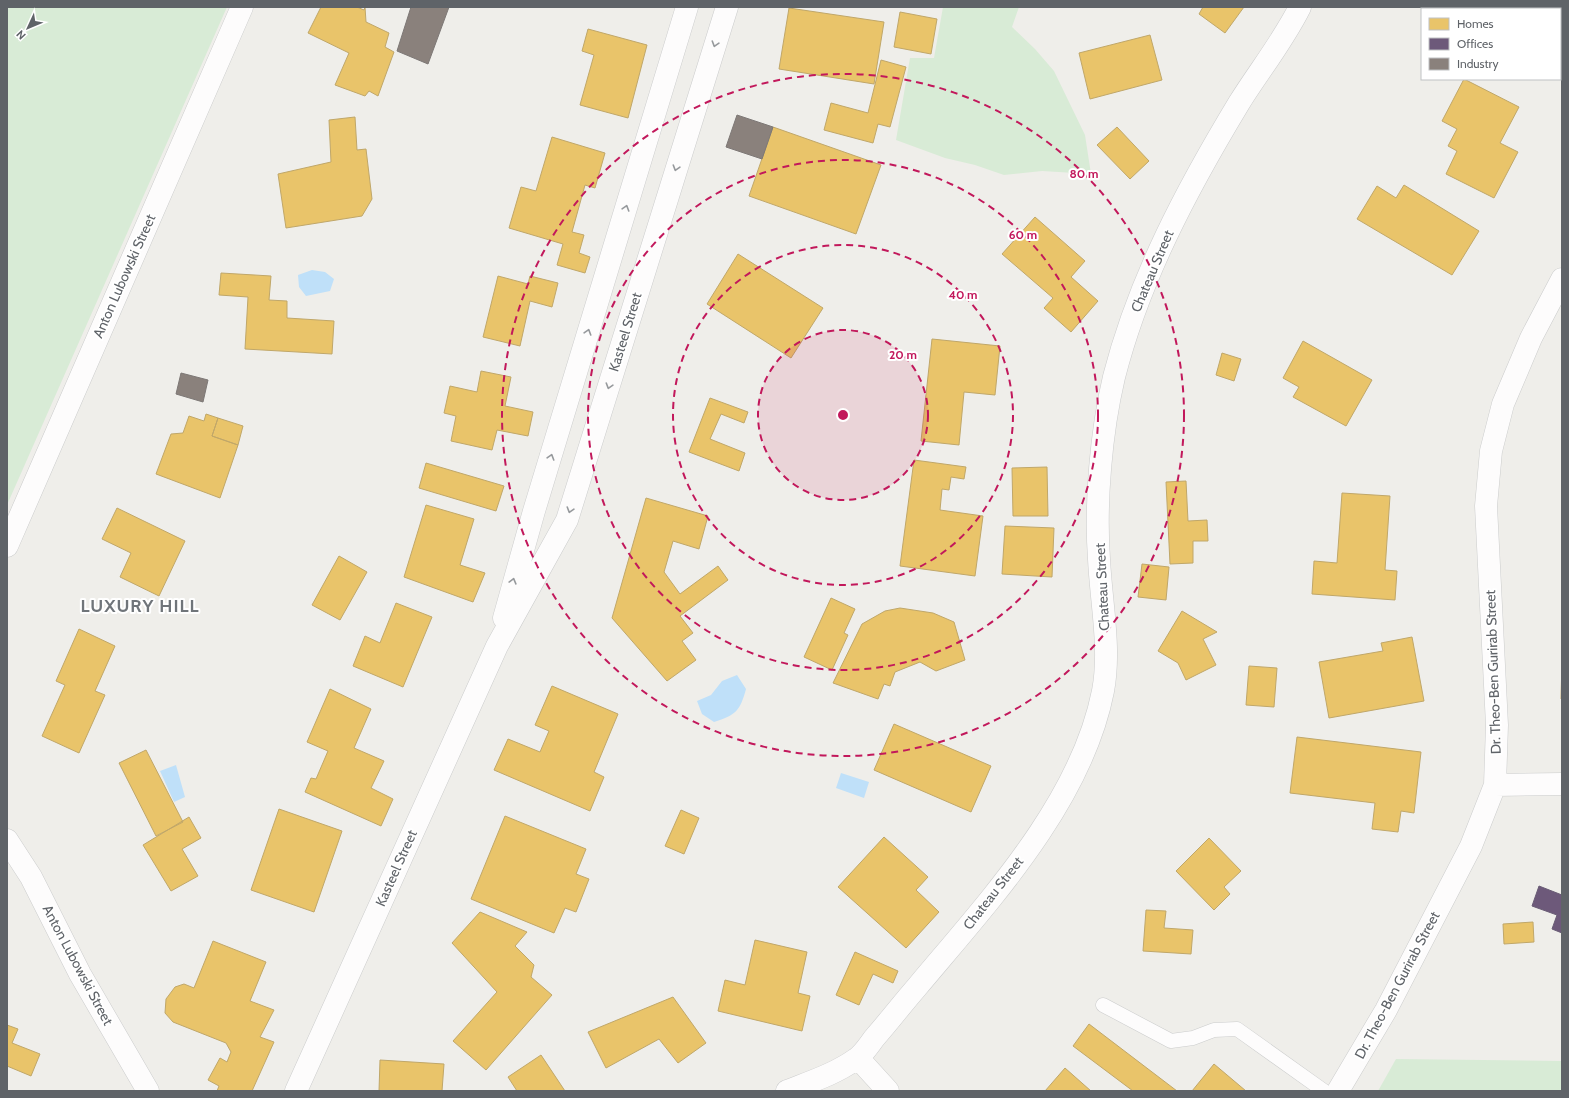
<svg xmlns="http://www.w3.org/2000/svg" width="1569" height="1098" font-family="Cabin,sans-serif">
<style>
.green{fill:#d8ebd6}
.water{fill:#bfe0f9}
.homes{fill:#e9c46a;stroke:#c0a769}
.offices{fill:#6d597a;stroke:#695c75}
.industry{fill:#8a817c;stroke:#7d7876}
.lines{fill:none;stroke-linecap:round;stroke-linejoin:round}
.lane-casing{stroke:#cbcccc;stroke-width:15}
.street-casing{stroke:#cbcccc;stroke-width:23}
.lane{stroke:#fdfcfc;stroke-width:14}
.street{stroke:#fdfcfc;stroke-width:22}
.oneway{stroke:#96999c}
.ring{fill:none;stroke:#c2185b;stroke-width:2;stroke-dasharray:7 5}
.labels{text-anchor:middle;stroke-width:4;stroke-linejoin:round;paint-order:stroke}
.street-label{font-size:14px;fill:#5f6368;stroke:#fff}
.district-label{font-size:18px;font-weight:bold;letter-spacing:1px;fill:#70757a;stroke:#fff}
.centre{fill:#c2185b;stroke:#fff;stroke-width:2}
.ring-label{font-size:12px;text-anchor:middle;font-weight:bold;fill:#c2185b;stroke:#fff;stroke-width:4;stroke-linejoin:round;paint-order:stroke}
</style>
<rect width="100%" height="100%" fill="#efeeea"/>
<!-- green -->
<path class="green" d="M7 7H227L7 505Z
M943 7H1019L1012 27 1035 49 1054 71 1085 135 1091 174 1042 171 1004 175 975 165 945 158 896 140 910 58H934Z
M1396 1059 1562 1061V1091H1378Z"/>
<!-- water -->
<path class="water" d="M312 270 325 272 334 279 330 291 306 296 299 287 298 275Z
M737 675 746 689C740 711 736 715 714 722L702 714 697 701 711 695 722 681Z
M176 765 185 797 174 802 160 771Z
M841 773 869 782 864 798 836 788Z"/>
<!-- homes -->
<path class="homes" d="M321 7H357L364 10 365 7 366 22 389 33 385 47 394 52 378 96 369 91 365 96 335 85 349 53 308 33Z
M1203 7H1244L1225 33 1199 14Z
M1438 7H1480L1479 9H1437Z
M789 8 884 22 874 84 779 69Z
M900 12 937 19 931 54 894 47Z
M588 29 647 45 628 118 580 105 594 55 582 51Z
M1150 35 1162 80 1090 99 1079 53Z
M881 60 906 67 890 127 878 124 873 143 824 130 831 103 868 113Z
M1464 79 1519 107 1500 143 1518 152 1494 198 1446 174 1457 151 1448 146 1457 129 1442 121Z
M355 117 357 150 366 149 372 199 362 216 286 228 278 174 331 162 329 120Z
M773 127 881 165 856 234 749 196Z
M1117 127 1149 161 1130 179 1097 145Z
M552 137 605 153 595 188 585 185 572 232 584 235 579 253 590 257 585 273 557 265 563 244 509 228 521 187 536 191Z
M1404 185 1479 231 1452 275 1357 219 1377 186 1396 198Z
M1035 217 1085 261 1071 277 1098 301 1071 332 1044 308 1053 298 1002 254Z
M738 254 823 308 791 358 707 304Z
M221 273 271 276 269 300 287 301V318L334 321 332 354 245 349 248 297 219 295Z
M498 276 528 284 530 276 558 283 552 307 530 301 520 346 483 337Z
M932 339 1000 346 995 395 964 392 959 445 921 441Z
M1303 341 1372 380 1346 426 1293 397 1299 387 1283 378Z
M1222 353 1241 359 1234 381 1216 375Z
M481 371 511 377 505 406 533 412 528 436 497 430 492 450 451 441 456 416 444 413 450 386 477 392Z
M710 398 748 412 744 423 721 414 710 439 745 453 739 471 689 452Z
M206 414 218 418 212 436 238 445 220 498 156 474 171 434 183 433 189 416 204 421Z
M218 418 243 426 238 445 212 436Z
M914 460 966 467 964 479 951 477 949 490 942 489 940 510 983 516 975 576 900 566Z
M426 463 504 486 496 511 419 488Z
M1047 467 1048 516H1013L1012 468Z
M1186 481 1188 521 1207 520 1208 541H1193V563L1170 564 1166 482Z
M1342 493 1390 496 1385 570 1397 571 1395 600 1312 594 1314 561 1337 563Z
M646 498 708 516 699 549 673 541 664 572 680 594 718 566 728 580 680 616 693 633 682 641 696 660 667 681 612 618Z
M426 505 474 519 460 565 485 573 473 602 404 577Z
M117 508 185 541 159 596 120 577 131 553 102 539Z
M1005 526 1054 528 1052 577 1002 574Z
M339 556 367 572 340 620 312 605Z
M1142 564 1169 567 1166 600 1138 597Z
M831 598 855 609 844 633 848 635 832 670 804 657Z
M396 603 432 617 403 687 353 666 365 636 380 643Z
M900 608 933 613 954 622 965 660 936 671 920 662 895 672 890 686 884 684 878 699 833 683 862 624 885 611Z
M1182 611 1217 632 1203 639 1216 665 1186 680 1178 663 1158 651Z
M79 629 115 646 95 691 105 695 79 753 42 736 65 685 56 681Z
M1412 637 1424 701 1329 718 1319 662 1383 651 1381 643Z
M1562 660V699H1561Z
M1249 666 1277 668 1274 707 1246 705Z
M552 686 618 714 594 772 604 777 590 811 494 770 508 739 540 752 549 731 535 725Z
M330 689 371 709 354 748 384 761 371 788 393 799 381 826 305 792 311 778 316 779 328 751 307 742Z
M894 724 991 766 971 812 874 770Z
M1297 737 1421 752 1414 813 1401 811 1398 832 1372 829 1375 803 1290 793Z
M146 750 183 822 156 836 119 763Z
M279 809 342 831 314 912 251 890Z
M681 810 699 818 684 854 665 846Z
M505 816 586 849 576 874 589 879 576 912 565 908 554 933 471 899Z
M189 817 201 838 182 849 198 876 171 891 143 845Z
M884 837 928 877 916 890 939 912 906 948 838 887Z
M1209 838 1241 871 1224 887 1230 894 1214 910 1176 871Z
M1146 910 1166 911 1164 928 1193 930 1191 954 1143 951Z
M480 912 527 932 515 946 534 965 531 977 552 995 486 1070 453 1041 497 992 452 943Z
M1533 922 1534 942 1504 944 1503 924Z
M755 940 807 952 798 993 810 996 802 1031 718 1011 725 980 745 985Z
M213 941 266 962 250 1001 274 1010 260 1037 274 1042 252 1091H217L219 1086 208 1080 220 1058 227 1062 231 1052 226 1043 173 1022 165 1013 166 999 175 987 184 984 194 988Z
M855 952 898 971 893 983 873 974 859 1005 836 995Z
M673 997 706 1043 678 1063 659 1039 606 1068 588 1032Z
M1089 1024 1177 1091H1133L1073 1046Z
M7 1025 18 1029 12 1043 40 1054 31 1076 7 1066Z
M541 1055 565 1091H517L508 1077Z
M380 1060 444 1064 442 1091H379Z
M1214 1064 1246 1091H1192Z
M1065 1068 1091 1091H1045Z"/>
<!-- offices -->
<path class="offices" d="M1539 886 1562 895V933L1552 929 1557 915 1532 906Z"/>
<!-- industry -->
<path class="industry" d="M411 7H449L428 64 397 51Z
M737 115 773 127 762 159 726 147Z
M181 373 208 380 203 402 176 394Z"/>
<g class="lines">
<!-- lane casing -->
<g class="lane-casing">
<path id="lane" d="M1103 1005 1171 1041 1193 1038 1214 1030 1237 1029 1324 1091"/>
</g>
<!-- street casing -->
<g class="street-casing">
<path id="street" d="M7 546 242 7
M504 618 534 511 687 7
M1495 785 1562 784
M7 840 31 877 80 974 148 1091
M858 1058 888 1091
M296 1091 497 646 567 520 727 7
M787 1091C810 1082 835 1074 856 1059 864 1054 870 1043 876 1036 890 1020 903 1003 917 987 988 902 1081 803 1103 691 1111 649 1101 602 1099 559 1095 503 1101 432 1114 377 1139 279 1187 189 1239 103 1259 71 1283 41 1300 7
M1338 1091 1386 1010 1471 846 1495 785 1497 725 1486 506 1491 451 1503 404 1531 338 1562 279"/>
</g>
<!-- lane -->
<use href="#lane" class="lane"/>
<!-- street -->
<use href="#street" class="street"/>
</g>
<!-- one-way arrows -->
<defs><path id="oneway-chevron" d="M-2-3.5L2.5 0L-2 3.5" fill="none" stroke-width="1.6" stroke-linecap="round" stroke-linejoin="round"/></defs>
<g class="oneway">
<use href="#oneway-chevron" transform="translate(715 44) rotate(107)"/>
<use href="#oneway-chevron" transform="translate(676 168) rotate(107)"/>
<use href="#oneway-chevron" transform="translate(626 208) rotate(-73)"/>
<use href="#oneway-chevron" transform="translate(588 332) rotate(-73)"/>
<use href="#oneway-chevron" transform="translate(609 386) rotate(107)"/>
<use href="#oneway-chevron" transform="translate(551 457) rotate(-73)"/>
<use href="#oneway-chevron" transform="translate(570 510) rotate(107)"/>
<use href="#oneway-chevron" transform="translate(513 581) rotate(-75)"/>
</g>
<!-- distance rings -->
<circle cx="843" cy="415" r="85" fill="#c2185b" fill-opacity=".12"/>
<g class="ring">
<circle cx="843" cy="415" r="85"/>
<circle cx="843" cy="415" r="170"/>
<circle cx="843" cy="415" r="255"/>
<circle cx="843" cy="415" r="341"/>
</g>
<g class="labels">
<!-- street labels -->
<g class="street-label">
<text transform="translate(1152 271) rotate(-67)" y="5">Chateau Street</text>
<text transform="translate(124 276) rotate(-66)" y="5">Anton Lubowski Street</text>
<text transform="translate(625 332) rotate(-73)" y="5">Kasteel Street</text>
<text transform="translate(1102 587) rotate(-93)" y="5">Chateau Street</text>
<text transform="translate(1493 672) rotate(-92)" y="5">Dr. Theo-Ben Gurirab Street</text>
<text transform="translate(396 868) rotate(-66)" y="5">Kasteel Street</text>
<text transform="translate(993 893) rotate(-52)" y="5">Chateau Street</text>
<text transform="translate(78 965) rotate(62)" y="5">Anton Lubowski Street</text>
<text transform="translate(1397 985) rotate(-62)" y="5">Dr. Theo-Ben Gurirab Street</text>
</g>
<!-- district labels -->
<g class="district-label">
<text x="140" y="612">LUXURY HILL</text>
</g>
</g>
<circle cx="843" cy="415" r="6" class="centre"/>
<g class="ring-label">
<text x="1084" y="178">80 m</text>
<text x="1023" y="239">60 m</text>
<text x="963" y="299">40 m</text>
<text x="903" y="359">20 m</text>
</g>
<!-- border -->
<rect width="1569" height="1098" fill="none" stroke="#5f6368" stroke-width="16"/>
<!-- legend -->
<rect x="1421" y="8" width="140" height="72" fill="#ffffff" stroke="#bfc1c3"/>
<rect x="1429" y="18" width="20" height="12" fill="#e9c46a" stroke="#bfc1c3"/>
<text x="1457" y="28" font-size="12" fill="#5f6368">Homes</text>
<rect x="1429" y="38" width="20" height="12" fill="#6d597a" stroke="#bfc1c3"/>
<text x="1457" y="48" font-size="12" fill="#5f6368">Offices</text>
<rect x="1429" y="58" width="20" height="12" fill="#8a817c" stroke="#bfc1c3"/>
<text x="1457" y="68" font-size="12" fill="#5f6368">Industry</text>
<!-- north arrow -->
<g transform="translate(28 28) rotate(226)" stroke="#ffffff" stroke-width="3" paint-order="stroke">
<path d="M0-3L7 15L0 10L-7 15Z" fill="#5f6368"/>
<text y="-6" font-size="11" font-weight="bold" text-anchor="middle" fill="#5f6368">N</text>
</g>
</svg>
